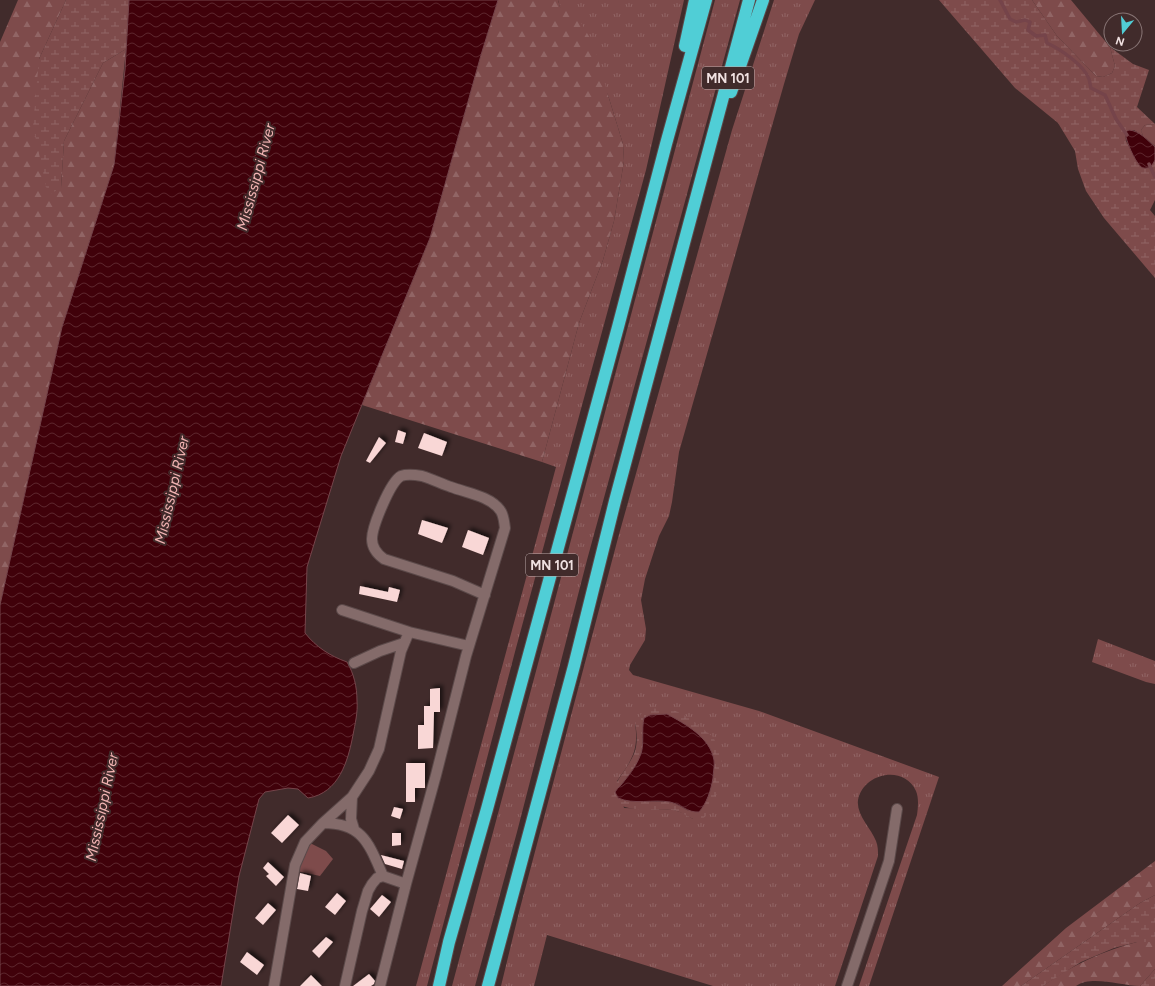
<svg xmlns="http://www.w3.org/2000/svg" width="1155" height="986" font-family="Figtree,sans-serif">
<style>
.grass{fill:url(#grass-tufts);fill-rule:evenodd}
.forest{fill:url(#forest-firs)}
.wetland{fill:url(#wetland-marsh);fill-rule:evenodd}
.park{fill:#7e4b4b}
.water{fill:url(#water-waves);stroke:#75444a}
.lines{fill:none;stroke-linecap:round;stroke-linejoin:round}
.stream{stroke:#75444a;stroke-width:3.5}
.building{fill:#f9d7d6;filter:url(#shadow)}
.minor-casing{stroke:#5b4949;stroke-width:12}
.highway-casing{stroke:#5b4949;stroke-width:14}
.minor{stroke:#846b6a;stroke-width:10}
.highway{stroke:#50ced6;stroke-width:12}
.labels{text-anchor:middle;stroke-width:4;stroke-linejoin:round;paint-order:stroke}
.shield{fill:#412b2b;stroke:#bcaaaa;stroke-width:1}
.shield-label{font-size:13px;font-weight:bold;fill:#f0e1e1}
.water-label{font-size:15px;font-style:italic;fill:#f3b4b3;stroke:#412b2b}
</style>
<defs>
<pattern id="grass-tufts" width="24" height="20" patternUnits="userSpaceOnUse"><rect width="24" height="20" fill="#7e4b4b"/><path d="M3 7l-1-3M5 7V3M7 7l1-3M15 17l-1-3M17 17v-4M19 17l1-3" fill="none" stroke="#916565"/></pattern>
<pattern id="forest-firs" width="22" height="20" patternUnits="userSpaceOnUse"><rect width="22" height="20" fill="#7e4b4b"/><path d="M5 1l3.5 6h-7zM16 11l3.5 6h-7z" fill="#916565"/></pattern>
<pattern id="wetland-marsh" width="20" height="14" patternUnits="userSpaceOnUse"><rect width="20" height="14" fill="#7e4b4b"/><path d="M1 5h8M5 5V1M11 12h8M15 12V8" fill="none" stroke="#916565"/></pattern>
<pattern id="water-waves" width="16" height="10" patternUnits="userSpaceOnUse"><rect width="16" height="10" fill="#40010a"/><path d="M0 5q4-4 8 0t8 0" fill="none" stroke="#5c262d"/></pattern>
<filter id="shadow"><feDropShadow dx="3" dy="-3" stdDeviation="2" flood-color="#0009"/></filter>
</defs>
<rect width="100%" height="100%" fill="#412b2b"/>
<!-- grass -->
<path class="grass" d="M558 0H684L646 170 516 648 427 986H416L556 467 542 462 579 323 603 260 614 221 624 161 623 144 608 95 560 7Z
M715 0H740L587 560 517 832 475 986H452Z
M774 0H815L799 34 784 84 679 452 672 502 669 516 659 536 645 579 641 600 646 629 645 640 630 665 629 670 633 675 759 711 939 777 869 986H859L917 815C918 808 919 798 916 791 904 764 863 773 858 800 856 815 871 828 876 841 878 846 878 851 878 856L835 986H713L547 935 534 986H501L519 912 618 538 732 130ZM635 723 693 819 683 813 674 810 624 808 617 781C632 760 639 750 635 723Z
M1098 639 1155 661V684L1146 682 1092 662Z"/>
<!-- forest -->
<path class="forest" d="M18 0H66L39 59 61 188 64 141 103 63 126 49 114 165 62 327 0 605V42Z
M498 0H558L560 7 574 11 594 45 608 95 623 144 624 161 614 221 603 260 579 323 542 462 362 405 430 238 481 55Z
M1032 0H1071L1110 47 1115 66 1112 73 1103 77 1096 76 1057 36Z
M1155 124V146L1143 136 1141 130 1145 125Z
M1155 861V895L1140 903 1021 986H1002L1066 928Z
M1137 942H1155V969L1140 986C1121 986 1092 975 1076 986H1043C1072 965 1103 951 1137 942Z"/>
<!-- wetland -->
<path class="wetland" d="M66 0H129L126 49 103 63 64 141 61 188 48 195 33 126 39 59Z
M939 0H1032L1057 36 1096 76 1103 77 1112 73 1115 66 1110 47 1133 64 1149 70 1137 107 1155 124 1145 125 1141 130 1143 136 1134 130 1125 132 1126 141 1134 156 1154 161 1155 160V200L1150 210 1155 216V278L1104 218 1086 191 1078 169 1075 151 1058 123 1015 88Z
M650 708 676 711 691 719 713 737 720 751 722 765 719 783 715 797 707 815 701 820C691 821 683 811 672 810 655 809 623 813 611 799 613 782 627 770 634 754 638 744 637 733 635 723L644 710ZM642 726 689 811C683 808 676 803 669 802 652 800 633 804 618 798V788C625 781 638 764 641 755 644 746 642 735 642 726Z
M1155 895V942H1137L1114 948 1081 962 1043 986H1021L1140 903Z
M1155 969V986H1140Z"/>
<!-- park -->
<path class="park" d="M308 842 326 851 333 859 320 876 297 871Z"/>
<!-- water -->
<path class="water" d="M129 0H498L481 55 430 238 341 456 307 567 305 633C316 647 330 656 347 662 354 674 357 687 357 701 358 712 355 724 353 735 348 761 339 793 308 798L298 789 288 788 265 792 259 799 239 876 221 986H0V605L62 327 114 165 125 70Z
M1129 130C1140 131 1147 140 1155 147V160L1151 167C1148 168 1144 169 1141 167 1134 160 1126 141 1125 132Z
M667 714C685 724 710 737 714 760 715 765 713 773 713 778 711 790 707 803 699 812 688 813 680 804 670 802 653 799 634 805 618 798L615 792C618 787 622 785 625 780 631 773 637 764 640 756 645 746 641 730 644 718L650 715Z"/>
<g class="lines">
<!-- stream -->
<path class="stream" d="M1000 0 1010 19 1016 22 1025 20 1030 22 1028 30 1036 36 1045 35 1047 43C1060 49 1084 65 1089 79 1090 82 1090 85 1091 88L1105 95 1116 119 1127 135
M1149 164 1155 177"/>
</g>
<!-- building -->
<path class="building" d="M398 430 406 433 403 444 395 442Z
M424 433 447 442 442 456 418 448Z
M379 437 386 443 370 463 366 461Z
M422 520 448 528 442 543 418 534Z
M468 530 489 538 483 555 462 547Z
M360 586 388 592 389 587 400 590 397 602 359 594Z
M440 688V712H434L433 748 418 749V725H424V706H430V689Z
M406 763H425V788H415V802H406Z
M394 807 403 809 400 819 391 816Z
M288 815 299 825 282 843 271 833Z
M392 833H401V845L392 846Z
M381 855 404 861 402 869 385 864Z
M268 862 284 877 276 886 266 876 269 874 263 868Z
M300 873 311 876 308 891 297 889Z
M337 893 346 901 335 915 325 907Z
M382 895 391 902 379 917 370 909Z
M268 903 276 910 263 925 255 918Z
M326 937 333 942 319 958 312 951Z
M247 952 264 965 257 975 240 962Z
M369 974 375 981 374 984 371 986H353Z
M311 975 322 986H300Z"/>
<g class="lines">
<!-- minor casing -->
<g class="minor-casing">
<path id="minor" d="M342 610 409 632
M354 663 380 651 404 643
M323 823 352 797
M354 829 351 819 352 797 369 771 379 749 401 651 409 632 469 646
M406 884 436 775 466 656 505 528C504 522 504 515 500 510 490 496 467 493 451 487 442 484 432 479 422 476 416 475 407 474 401 476 390 482 372 527 372 539 372 548 377 554 384 559L453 581 485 595
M274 986 295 865 305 842 323 823C363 823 369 844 383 876L406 884 380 986
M345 986 362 911 368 891 372 884 377 878 383 876
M847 986 889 861 897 809"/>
</g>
<!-- highway casing -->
<g class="highway-casing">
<path id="highway" d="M685 46 695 0
M731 92 763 0
M439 986 449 942 487 809 618 327 666 144 706 0
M488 986 574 666 615 501 749 0"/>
</g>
<!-- minor -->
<use href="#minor" class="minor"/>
<!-- highway -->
<use href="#highway" class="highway"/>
</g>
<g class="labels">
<!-- shield labels -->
<g class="shield">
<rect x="702" y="67" width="52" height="22" rx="3"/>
<rect x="526" y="554" width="52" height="22" rx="3"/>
</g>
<g class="shield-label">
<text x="728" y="83">MN 101</text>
<text x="552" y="570">MN 101</text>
</g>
<!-- water labels -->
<g class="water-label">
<text transform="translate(256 177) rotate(-75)" y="5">Mississippi River</text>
<text transform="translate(172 490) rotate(-77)" y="5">Mississippi River</text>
<text transform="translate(102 807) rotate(-78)" y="5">Mississippi River</text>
</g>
</g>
<!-- north arrow -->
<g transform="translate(1123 32) rotate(198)"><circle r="19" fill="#412b2b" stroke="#877474"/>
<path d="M0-3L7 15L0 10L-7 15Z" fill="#51ccd4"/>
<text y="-6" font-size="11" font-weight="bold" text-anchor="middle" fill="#f0e1e1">N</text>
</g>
</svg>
